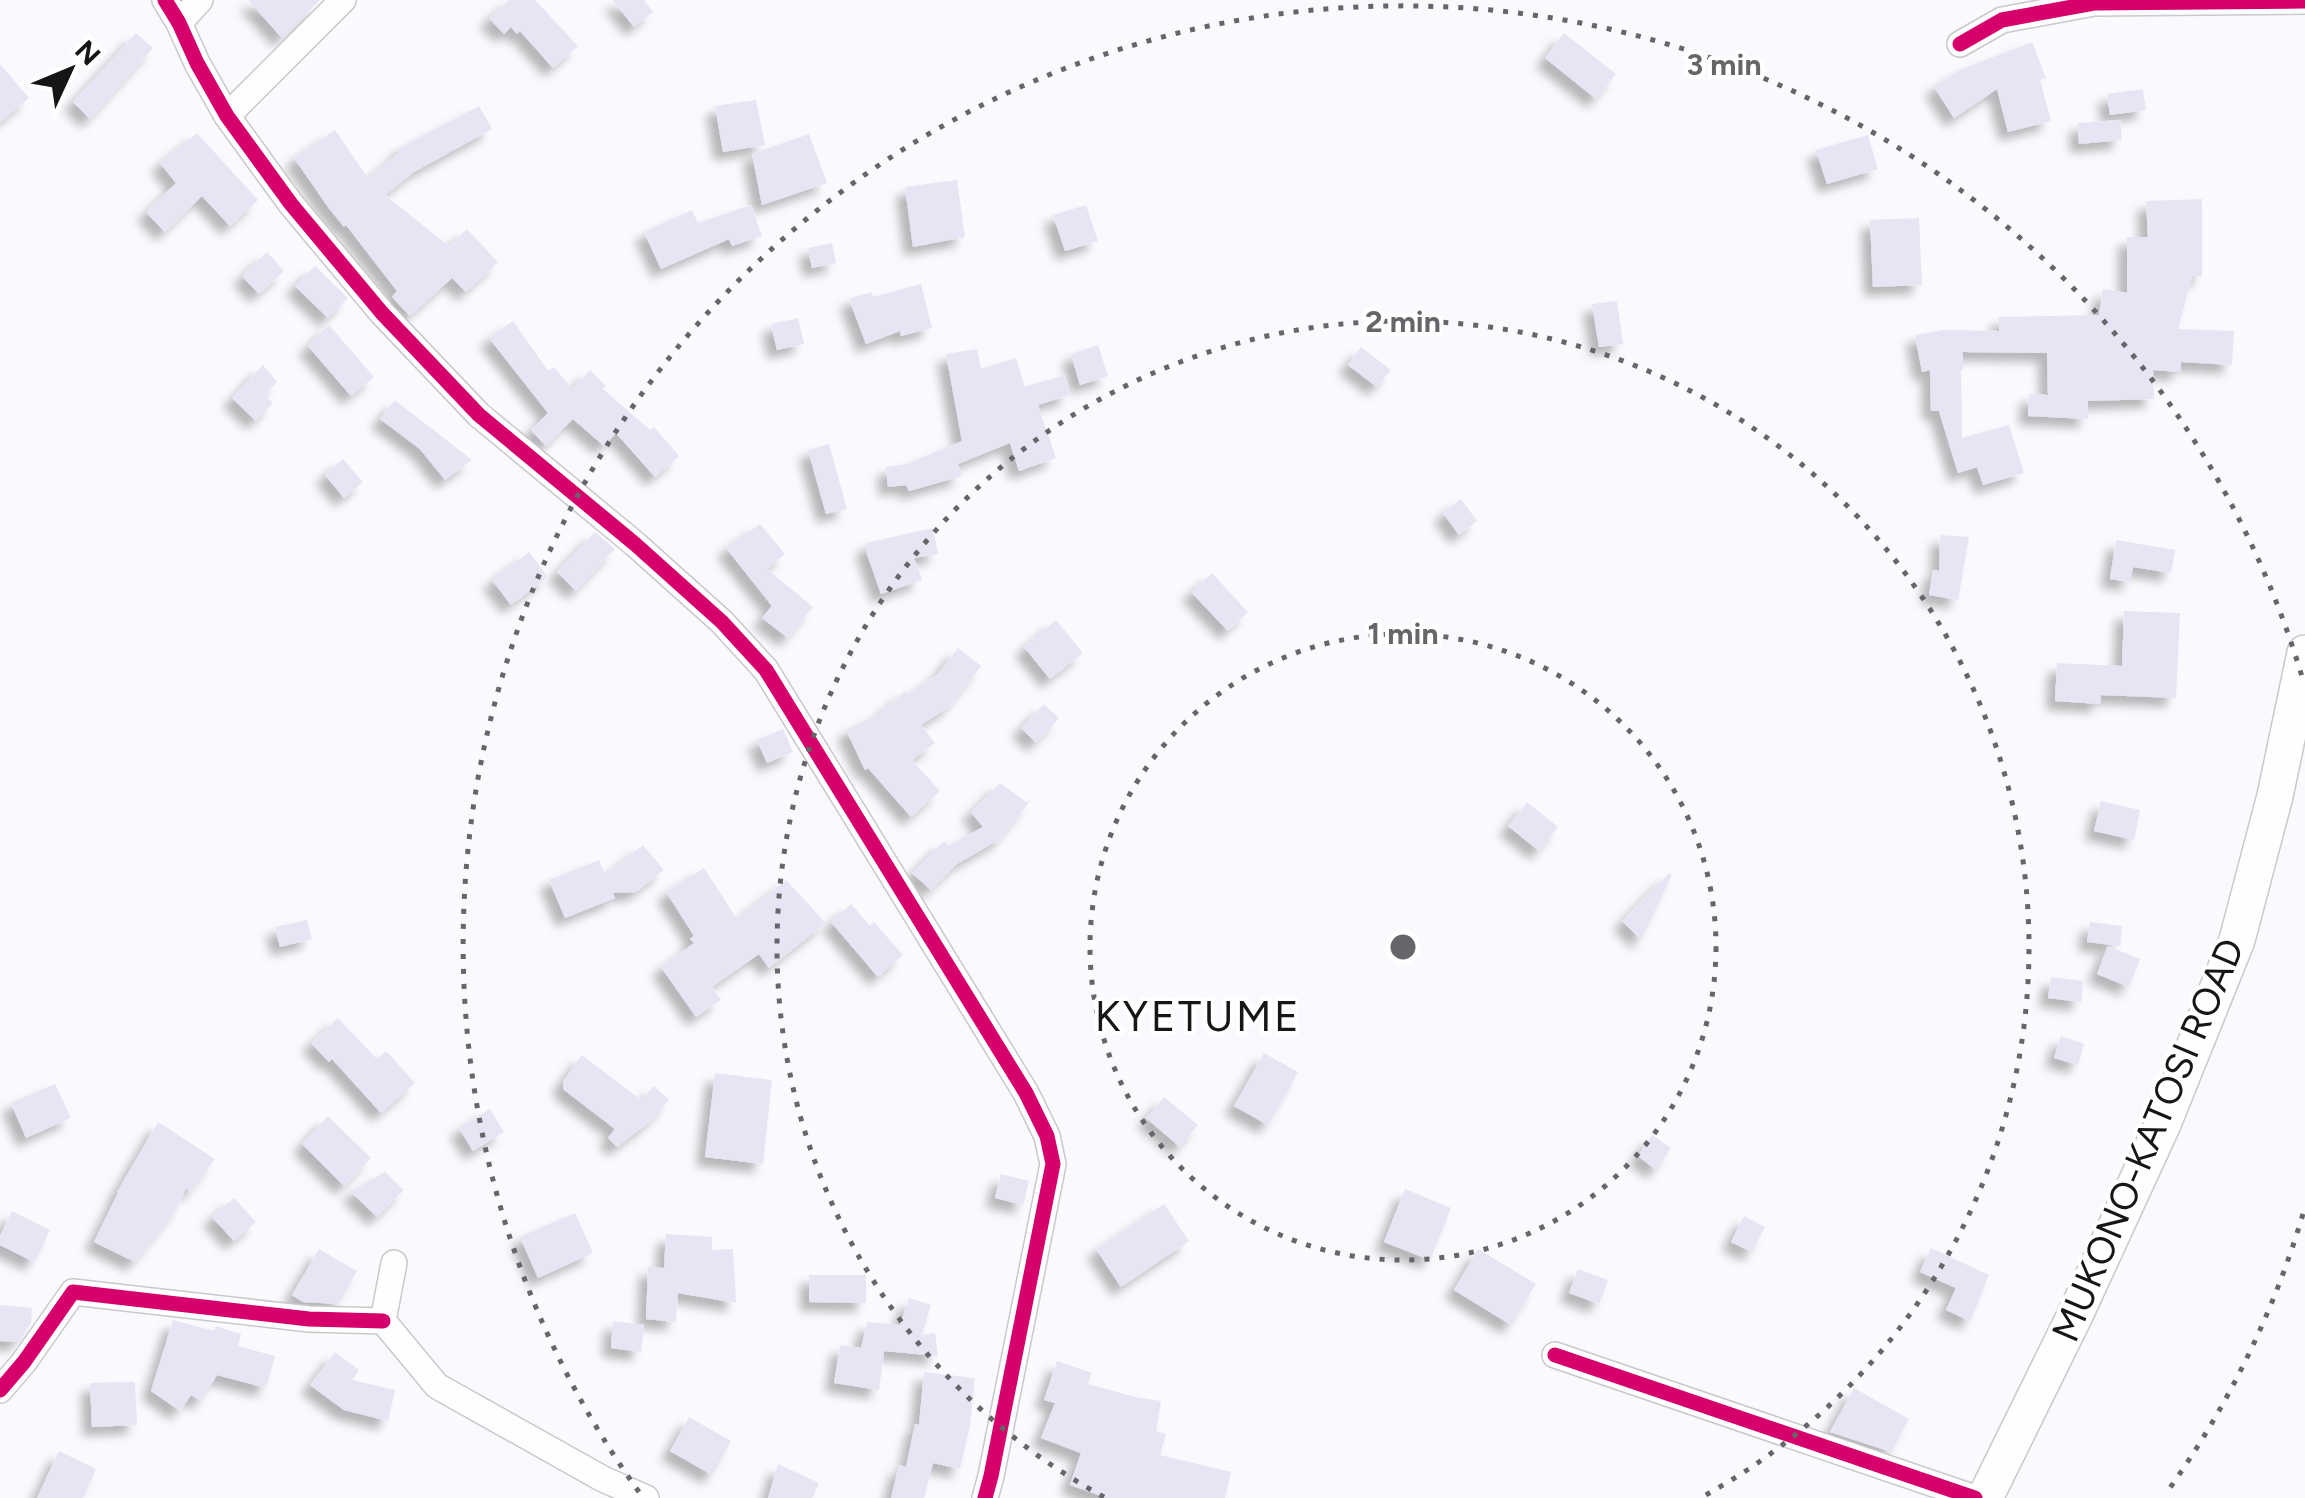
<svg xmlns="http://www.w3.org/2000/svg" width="2305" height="1498" font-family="Figtree,sans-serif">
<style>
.building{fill:#e7e5f3;filter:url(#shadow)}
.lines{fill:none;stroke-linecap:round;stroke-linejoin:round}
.minor-casing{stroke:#c9c9cc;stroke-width:28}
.secondary-casing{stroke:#c9c9cc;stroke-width:38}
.minor{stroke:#fefeff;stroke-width:25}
.secondary{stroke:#fefeff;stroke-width:35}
.cycleway-casing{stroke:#fff;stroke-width:21}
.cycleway{stroke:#d6006c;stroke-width:15}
.ring{fill:none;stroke:#666569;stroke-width:5;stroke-dasharray:5 10}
.labels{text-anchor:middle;stroke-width:8;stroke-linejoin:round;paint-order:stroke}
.street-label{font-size:38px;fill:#161619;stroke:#fff}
.quarter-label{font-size:42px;letter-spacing:2.5px;fill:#161619;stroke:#fff}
.centre{fill:#666569;stroke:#fff;stroke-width:5}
.ring-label{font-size:30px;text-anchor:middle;font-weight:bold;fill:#666569;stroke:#fff;stroke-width:8;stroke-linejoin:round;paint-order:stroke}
</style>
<defs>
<filter id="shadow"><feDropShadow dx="-9" dy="9" stdDeviation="5" flood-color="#0004"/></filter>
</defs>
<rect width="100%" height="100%" fill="#faf9fd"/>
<!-- building -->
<path class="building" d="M248 0H320L282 38Z
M509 0H535L578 46 553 68 520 31 517 34 511 27 504 34 489 18Z
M613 0H644L653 12 634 27Z
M136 33 153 48 90 119 73 102Z
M1564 33 1616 74 1596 99 1545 58Z
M2032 42 2046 78 2040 80 2051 121 2008 132 1997 89 1954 118 1934 87 1960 70Z
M0 64 29 98 0 122Z
M2143 89 2146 110 2110 115 2107 94Z
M756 100 765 145 723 152 715 106Z
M479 106 492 129 414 172 385 195 449 246 467 229 498 262 466 292 452 278 410 316 392 297 397 291 346 225 344 227 328 207 294 158 335 130 368 178 400 152 398 149Z
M2120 120 2122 140 2079 144 2078 123Z
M197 133 258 200 230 226 202 196 165 232 146 212 176 183 160 163Z
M809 134 827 183 762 205 752 154Z
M1868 135 1878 169 1827 184 1816 150Z
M957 180 965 237 913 247 905 187Z
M2202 199V276L2192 277 2178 329 2234 331 2232 365 2181 362V372L2153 370 2154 399 2088 401V419L2028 416 2029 394 2048 395 2047 353 1963 352V370H1961L1962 438 2009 425 2024 473 1983 485 1977 467 1958 473 1939 411H1931L1930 370 1922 372 1915 335 1943 330 1999 331V317L2099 315 2103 289 2127 293V237H2148L2146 201Z
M751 205 762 236 732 246 729 239 661 269 644 232 692 210 698 223Z
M1086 205 1098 241 1065 251 1053 215Z
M1919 218 1922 285 1873 287 1870 220Z
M832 243 836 263 812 268 808 248Z
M267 252 284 271 259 294 242 276Z
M315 266 348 298 328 318 295 286Z
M921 284 932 328 901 336 900 331 866 344 849 299 871 292 873 297Z
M1617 301 1623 344 1599 347 1592 304Z
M798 318 804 344 777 350 771 324Z
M513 321 548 371 554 367 572 389 590 370 606 386 603 389 650 430 654 427 679 456 655 477 616 433 604 446 573 419 546 446 531 430 548 413 489 338Z
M329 325 374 377 351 396 308 346Z
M1098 345 1108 376 1080 385 1071 354Z
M1361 347 1391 370 1377 387 1348 365Z
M977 349 981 369 1016 358 1025 387 1065 375 1070 395 1038 405 1056 458 1019 471 1010 443 958 464 962 476 909 491 906 485 888 487 886 467 907 464 962 441 946 354Z
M263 365 277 382 264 395 273 403 256 421 232 398Z
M395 400 472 460 445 480 420 449 380 419Z
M829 444 847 509 826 514 808 450Z
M343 459 363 482 344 498 325 475Z
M1461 499 1477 521 1459 535 1443 513Z
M760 524 785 554 767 569 813 607 788 638 762 618 772 606 726 548Z
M933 528 938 554 914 558 922 580 881 594 866 551V543Z
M595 532 615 549 576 591 557 572Z
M1940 535 1969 537 1958 600 1929 595 1933 570 1939 571Z
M2116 540 2175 550 2171 573 2133 567 2130 582 2110 579Z
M529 552 548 577 511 605 492 580Z
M1212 573 1248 612 1228 631 1191 592Z
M2124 611 2180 613 2176 698 2101 695 2100 704 2055 701 2057 663 2122 666Z
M1056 620 1083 653 1050 679 1024 647Z
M958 648 981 666 949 707 921 725 935 743 912 760 940 791 911 817 868 768 865 770 846 730 879 714 905 691 908 694 938 674Z
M1044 704 1059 718 1036 743 1021 728Z
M783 729 793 752 767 763 757 740Z
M1000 783 1026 802 1031 800 996 844 995 842 957 864 931 890 912 873 944 841 949 846 983 827 971 812Z
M2101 801 2140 810 2134 840 2094 831Z
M1527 802 1558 827 1539 851 1508 826Z
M643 845 664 870 636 892 613 893 615 898 565 918 549 880 599 860 605 875Z
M704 868 737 919 786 880 826 923 769 968 759 954 712 987 721 1000 696 1017 661 967 694 943 690 939 694 936 666 892Z
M1669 873 1672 875 1641 940 1622 921Z
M851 904 870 926 874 922 903 955 878 977 831 922Z
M307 920 312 939 280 947 275 927Z
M2090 922 2122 926 2120 946 2087 942Z
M2108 946 2140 959 2129 987 2097 974Z
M2051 977 2083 981 2081 1002 2048 998Z
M338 1018 377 1059 386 1051 415 1083 381 1113 332 1059 329 1062 311 1043Z
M2061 1036 2084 1044 2078 1065 2054 1058Z
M1264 1053 1298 1072 1268 1125 1234 1106Z
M582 1055 641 1100 654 1086 669 1100 652 1120 617 1147 608 1138 615 1129 563 1089V1081Z
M715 1073 772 1080 763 1164 705 1157Z
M55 1084 71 1118 26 1138 11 1103Z
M1164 1097 1198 1125 1180 1147 1146 1118Z
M490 1109 504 1132 473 1151 459 1128Z
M328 1116 371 1158 344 1186 302 1144Z
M158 1122 215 1159 190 1192 186 1188 176 1210 135 1262 94 1242 118 1193 117 1192Z
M1652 1135 1671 1148 1656 1170 1638 1156Z
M385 1172 404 1190 377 1217 351 1192Z
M1001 1174 1029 1181 1023 1205 995 1198Z
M1405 1189 1451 1208 1430 1260 1384 1242Z
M234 1198 256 1222 234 1241 212 1217Z
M1164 1204 1189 1241 1121 1287 1096 1249Z
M12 1211 50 1230 34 1262 0 1245V1236Z
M575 1213 593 1253 538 1278 520 1237Z
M1744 1216 1765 1227 1752 1252 1731 1242Z
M666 1234 712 1237V1250L733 1249 736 1303 678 1293 676 1322 646 1319 648 1267 664 1268Z
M1931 1248 1989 1275 1970 1321 1946 1310 1956 1288 1920 1272Z
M319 1249 357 1271 338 1304 303 1302 292 1295Z
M1478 1249 1536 1284 1511 1325 1454 1290Z
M1578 1269 1608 1280 1599 1304 1569 1293Z
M809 1275H866V1303L809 1302Z
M909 1298 931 1305 922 1335 935 1333 938 1356 884 1351 879 1390 834 1383 840 1345 861 1348 867 1322 900 1325Z
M0 1305 32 1308 31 1323 18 1342 0 1341Z
M173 1320 214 1331 216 1326 241 1334 238 1346 275 1356 266 1388 217 1375 201 1401 191 1395 180 1411 151 1391Z
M613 1321 644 1325 641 1352 611 1348Z
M335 1352 359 1370 352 1380 395 1390 388 1421 344 1410 310 1385Z
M1057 1361 1092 1373 1088 1384 1135 1397 1161 1401 1156 1431 1166 1434 1160 1455 1231 1472 1225 1498H1107L1070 1485 1081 1453 1041 1438 1055 1403 1044 1400Z
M924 1372 975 1378 970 1425 960 1469 933 1463 924 1498H891L899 1465 906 1467 915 1424 919 1425Z
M119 1382H135L137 1425 92 1427 90 1383Z
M1854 1388 1909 1419 1891 1452 1830 1432Z
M689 1417 731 1441 712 1475 670 1451Z
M59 1451 96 1469 83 1498H37Z
M778 1464 819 1483 812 1498H768Z"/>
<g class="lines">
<!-- minor casing -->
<g class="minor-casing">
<path id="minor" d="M165 0 179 23 197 63 227 116 291 204 382 313 479 415 635 544 722 622 766 670 1026 1093 1047 1136 1053 1164 991 1476 985 1498
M179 23 200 0
M1960 44 2002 20 2094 3 2305 1
M227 116 343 0
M394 1263 383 1321 437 1386 603 1479 646 1498
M1555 1355 1975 1498
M0 1390 24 1362 73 1292 309 1319 383 1321"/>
</g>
<!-- secondary casing -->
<g class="secondary-casing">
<path id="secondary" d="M1985 1498 2076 1313 2163 1124 2237 940 2275 796 2305 653"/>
</g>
<!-- minor -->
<use href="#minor" class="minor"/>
<!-- secondary -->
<use href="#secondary" class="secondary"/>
<!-- cycleway casing -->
<g class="cycleway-casing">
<path id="cycleway" d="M165 0 179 23 197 63 227 116 291 204 382 313 479 415 635 544 722 622 766 670 1026 1093 1047 1136 1053 1164 991 1476 985 1498
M1960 44 2002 20 2094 3 2305 1
M1555 1355 1975 1498
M0 1390 24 1362 73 1292 309 1319 383 1321"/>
</g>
<!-- cycleway -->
<use href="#cycleway" class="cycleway"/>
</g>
<!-- distance rings -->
<g class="ring">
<circle cx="1403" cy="947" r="313"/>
<path d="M1104 1497A626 626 0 1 1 1702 1497"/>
<path d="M2303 1214A939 939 0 0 1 2167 1492M639 1492A939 939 0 1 1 2303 680"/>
</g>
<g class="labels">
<!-- street labels -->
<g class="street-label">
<text transform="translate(2148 1140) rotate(-67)" y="13">MUKONO-KATOSI ROAD</text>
</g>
<!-- quarter labels -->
<g class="quarter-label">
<text x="1198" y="1031">KYETUME</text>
</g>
</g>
<circle cx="1403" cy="947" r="15" class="centre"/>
<g class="ring-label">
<text x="1724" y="75">3 min</text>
<text x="1403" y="332">2 min</text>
<text x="1403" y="644">1 min</text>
</g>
<!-- north arrow -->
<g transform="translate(70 70) rotate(46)" stroke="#ffffff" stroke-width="8" paint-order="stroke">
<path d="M0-8L18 38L0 25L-18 38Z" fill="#161619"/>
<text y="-15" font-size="28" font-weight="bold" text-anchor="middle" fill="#161619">N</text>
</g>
</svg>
